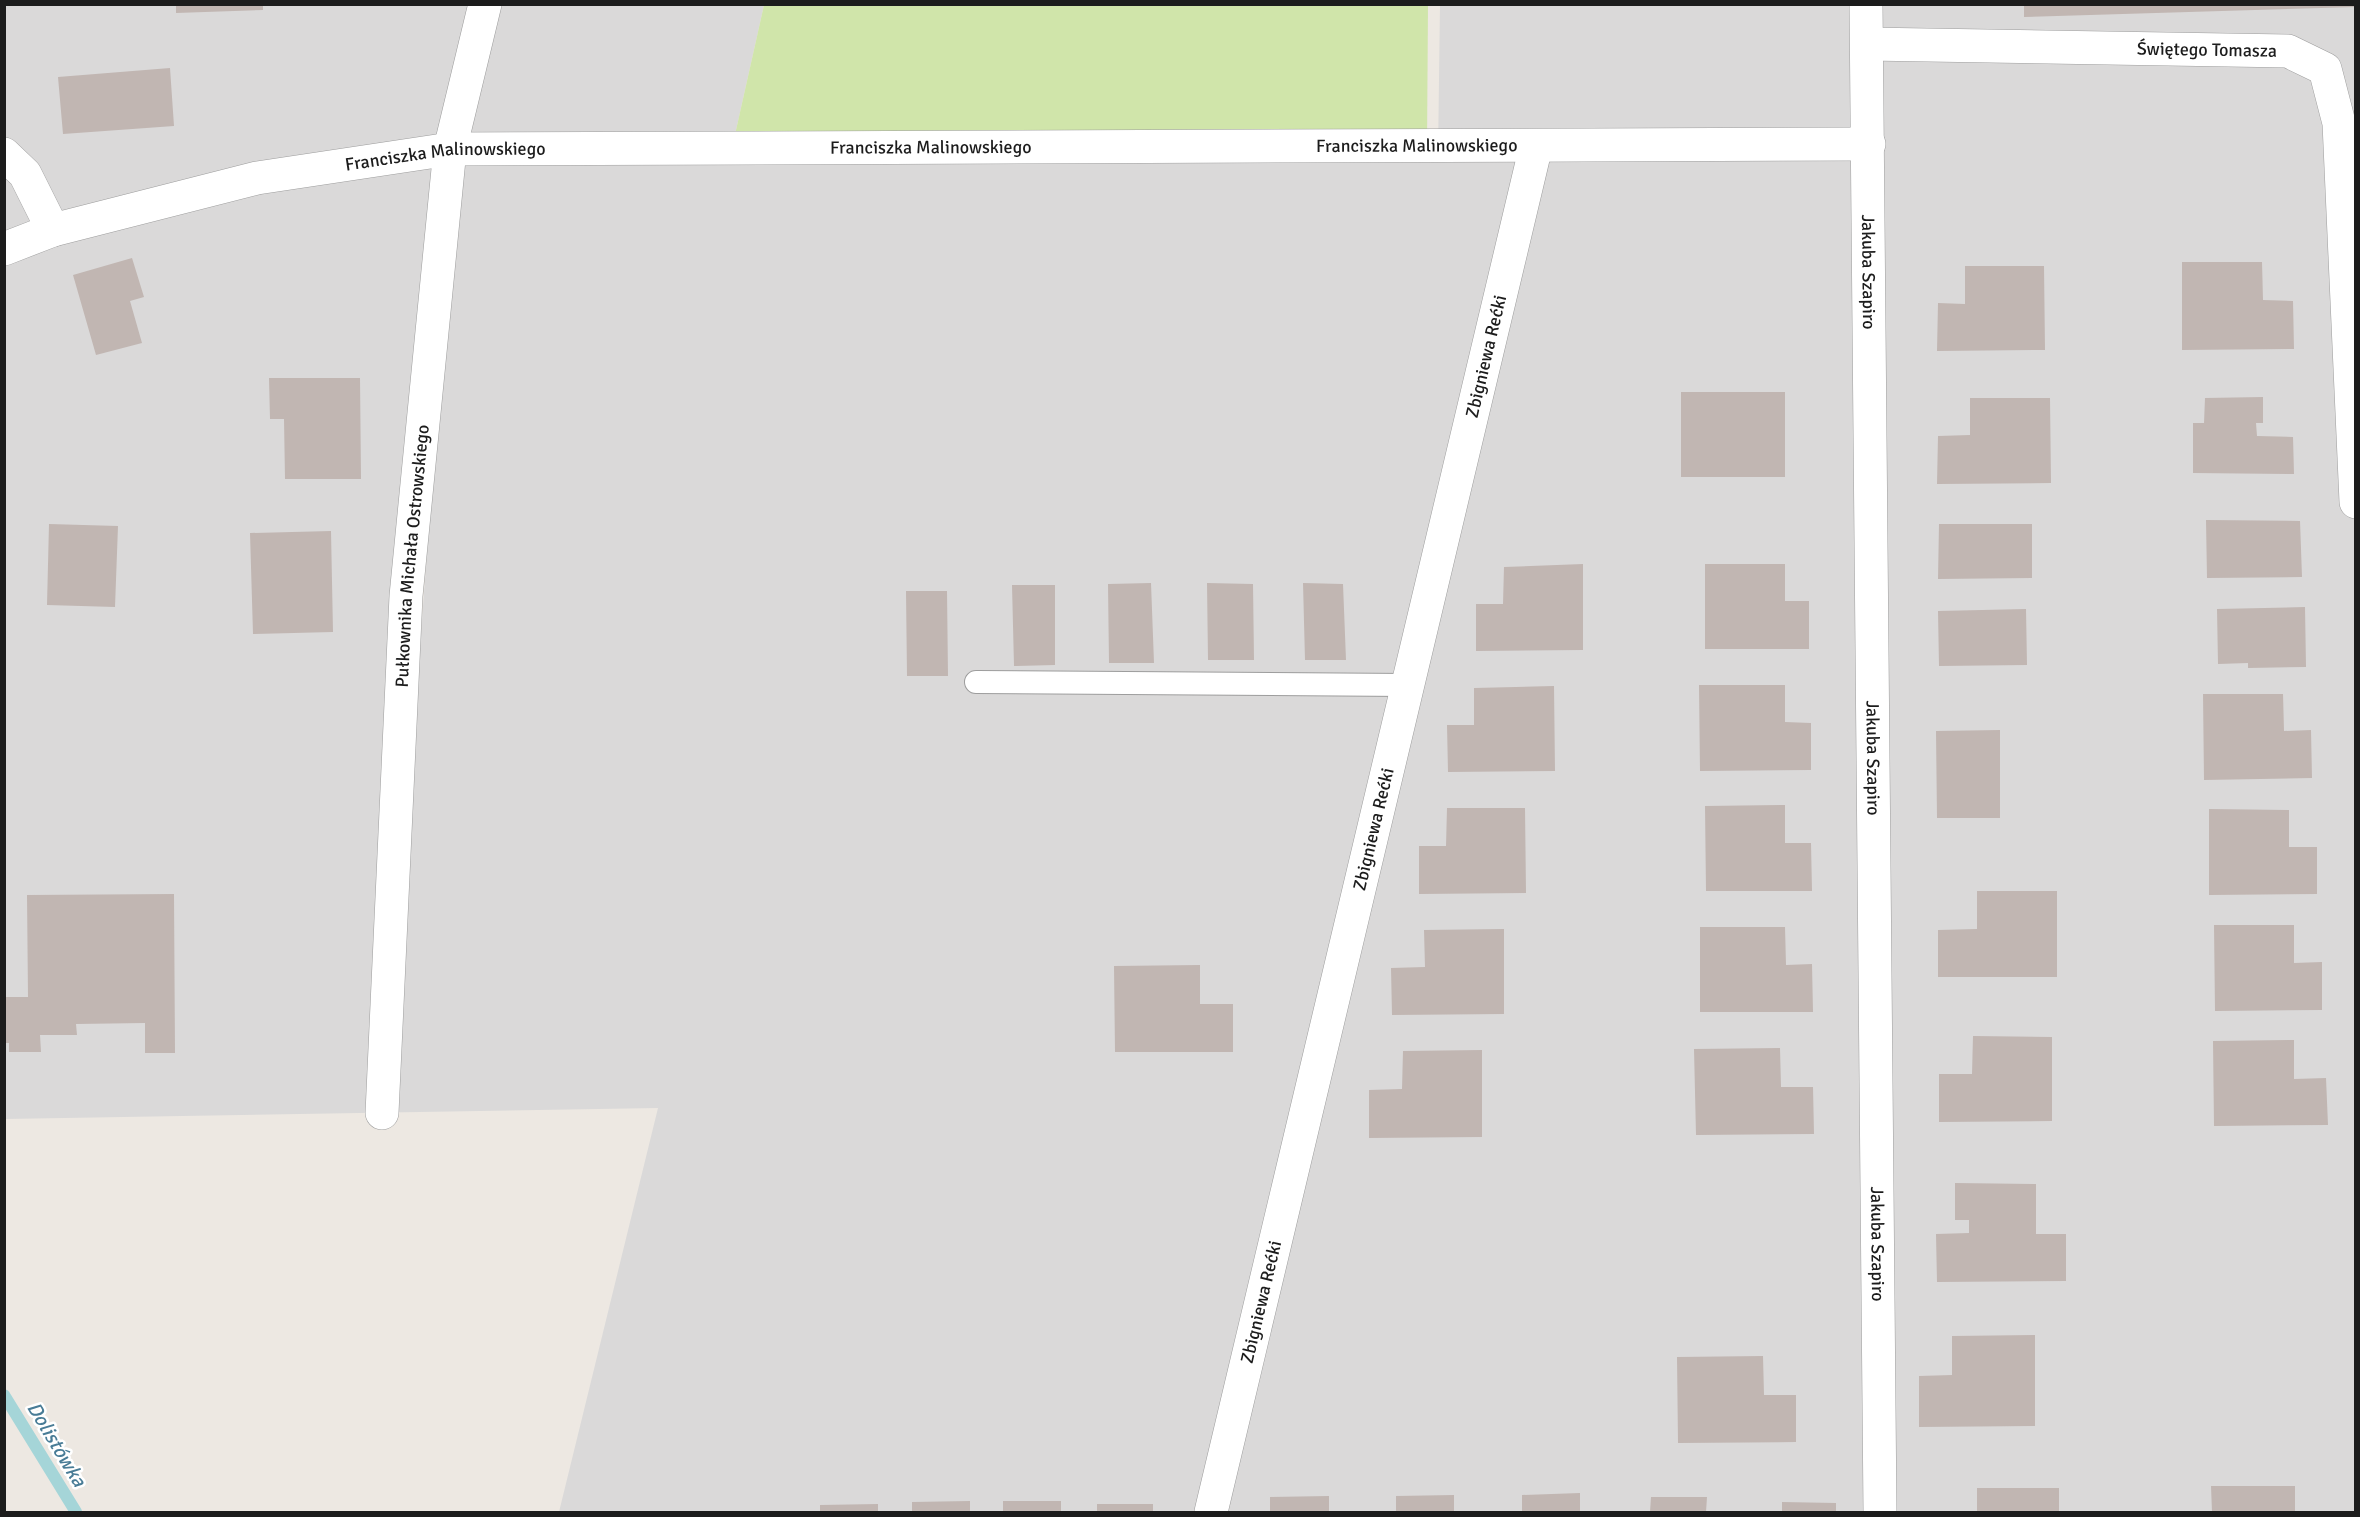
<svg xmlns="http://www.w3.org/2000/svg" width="2360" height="1517" font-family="Signika,sans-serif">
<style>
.residential{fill:#dad9d9}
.grass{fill:#d0e5aa}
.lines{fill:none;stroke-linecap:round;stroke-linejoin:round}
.stream{stroke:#a5d5d8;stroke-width:12}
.building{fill:#c1b6b2}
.service-casing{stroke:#9d9d9d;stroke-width:24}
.minor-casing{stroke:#9d9d9d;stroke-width:34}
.service{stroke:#fff;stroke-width:22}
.minor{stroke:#fff;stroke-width:33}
.labels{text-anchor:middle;stroke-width:5;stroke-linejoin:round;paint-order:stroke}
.street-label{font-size:18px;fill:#1c1c1c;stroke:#fff}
.water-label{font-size:20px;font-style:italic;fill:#497c96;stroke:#fff}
</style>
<rect width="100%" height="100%" fill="#ede8e2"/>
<!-- residential -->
<path class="residential" d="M4 5H764L732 148 450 149 411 764 457 159 1438 155 1440 5H2355V1512H559L658 1108 5 1119Z"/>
<!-- grass -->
<path class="grass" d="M764 5H1428L1427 146 732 148Z"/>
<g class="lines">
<!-- stream -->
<path class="stream" d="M4 1395 76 1512"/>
</g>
<!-- building -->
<path class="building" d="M176 4H263V10L176 13Z
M2024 5H2356V7L2024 17Z
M170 68 174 126 63 134 58 77Z
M132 258 144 297 130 301 142 343 96 355 73 275Z
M2182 262H2262L2263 300 2293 301 2294 349 2182 350Z
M1965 266H2044L2045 350 1937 351 1938 303 1965 304Z
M269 378H360L361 479H285L284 419H270Z
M1681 392H1785V477H1681Z
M2263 397V423H2256L2257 436 2293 437 2294 474 2193 473V423H2204L2205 398Z
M1970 398H2050L2051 483 1937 484 1938 436 1970 435Z
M2206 520 2300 521 2302 577 2207 578Z
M49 524 118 526 115 607 47 605Z
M1939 524H2032V578L1938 579Z
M331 531 333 632 253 634 250 533Z
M1583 564V650L1476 651V604H1503L1504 567Z
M1705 564H1785V601H1809V649H1705Z
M1151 583 1154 663H1109L1108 584Z
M1207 583 1253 584 1254 660H1208Z
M1303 583 1343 584 1346 660H1305Z
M1012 585H1055V665L1014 666Z
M906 591H947L948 676H907Z
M2305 607 2306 667 2248 668V663L2218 664 2217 609Z
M2026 609 2027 665 1939 666 1938 611Z
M1699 685H1785V722L1811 723V770L1700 771Z
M1554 686 1555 771 1448 772 1447 725H1474V688Z
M2203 694H2283L2284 731 2311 730 2312 778 2204 780Z
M2000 730V818H1937L1936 731Z
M1785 805V843H1811L1812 891H1706L1705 806Z
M1447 808H1525L1526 893 1419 894V846H1446Z
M2209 809 2289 810V847H2317V894L2209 895Z
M1977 891H2057V977H1938V930L1977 929Z
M174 894 175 1053H145V1023L76 1024 77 1035H40L41 1052H9V1043H4V997H28L27 895Z
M2214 925H2294V963L2322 962V1010L2215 1011Z
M1700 927H1785L1786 965 1812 964 1813 1012H1700Z
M1504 929V1014L1392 1015 1391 968 1425 967 1424 930Z
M1200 965V1004H1233V1052H1115L1114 966Z
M1973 1036 2052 1037V1121L1939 1122V1074H1972Z
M2294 1040V1079L2326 1078 2328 1125 2214 1126 2213 1041Z
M1780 1048 1781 1087H1813L1814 1134 1696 1135 1694 1049Z
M1482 1050V1137L1369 1138V1090L1402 1089 1403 1051Z
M1955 1183 2036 1184V1234H2066V1281L1937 1282 1936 1234 1969 1233V1220H1955Z
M2035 1335V1426L1919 1427V1376L1952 1375V1336Z
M1763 1356 1764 1395H1796V1442L1678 1443 1677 1357Z
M2211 1486H2295V1512H2212Z
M1977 1488H2059V1512H1977Z
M1580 1493V1512H1522V1495Z
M1454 1495V1512H1396V1496Z
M1329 1496V1512H1270V1497Z
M1651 1497H1707L1706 1512H1650Z
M970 1501V1512H912V1502Z
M1003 1501H1061V1512H1003Z
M1782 1502 1836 1503V1512H1782Z
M878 1504V1512H820V1505Z
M1097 1504H1153V1512H1097Z"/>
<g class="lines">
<!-- service casing -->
<g class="service-casing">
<path id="service" d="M976 682 1408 685"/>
</g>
<!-- minor casing -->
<g class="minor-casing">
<g id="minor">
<path id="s1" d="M1866 4 1880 1512"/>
<path id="s2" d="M1867 44 2288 51 2325 69 2339 123 2356 502"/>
<path d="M4 154 25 174 53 230"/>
<path id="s3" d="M4 249 53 230 257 178 450 149 1869 144"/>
<path id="s4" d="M382 1113 406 596 450 149 485 4"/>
<path id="s5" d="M1211 1512 1536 146"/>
</g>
</g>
<!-- service -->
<use href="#service" class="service"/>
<!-- minor -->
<use href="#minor" class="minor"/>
</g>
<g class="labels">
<!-- street labels -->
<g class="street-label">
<text dy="6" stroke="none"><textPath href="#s2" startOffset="340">Świętego Tomasza</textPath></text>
<text dy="6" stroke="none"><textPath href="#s3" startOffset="1425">Franciszka Malinowskiego</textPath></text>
<text dy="6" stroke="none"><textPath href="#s3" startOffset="939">Franciszka Malinowskiego</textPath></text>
<text dy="6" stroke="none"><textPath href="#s3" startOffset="453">Franciszka Malinowskiego</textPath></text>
<text dy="6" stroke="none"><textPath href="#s1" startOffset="268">Jakuba Szapiro</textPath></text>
<text dy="6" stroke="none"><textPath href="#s5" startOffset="1188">Zbigniewa Rećki</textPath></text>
<text dy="6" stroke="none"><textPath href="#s4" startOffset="558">Pułkownika Michała Ostrowskiego</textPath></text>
<text dy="6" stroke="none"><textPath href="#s1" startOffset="754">Jakuba Szapiro</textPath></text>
<text dy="6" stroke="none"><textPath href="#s5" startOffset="702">Zbigniewa Rećki</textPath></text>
<text dy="6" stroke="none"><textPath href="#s1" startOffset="1240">Jakuba Szapiro</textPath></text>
<text dy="6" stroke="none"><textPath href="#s5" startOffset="216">Zbigniewa Rećki</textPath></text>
</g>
<!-- water labels -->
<g class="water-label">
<text transform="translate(57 1444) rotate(59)" y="7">Dolistówka</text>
</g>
</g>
<!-- border -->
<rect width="2360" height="1517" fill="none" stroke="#1c1c1c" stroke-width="12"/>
</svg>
